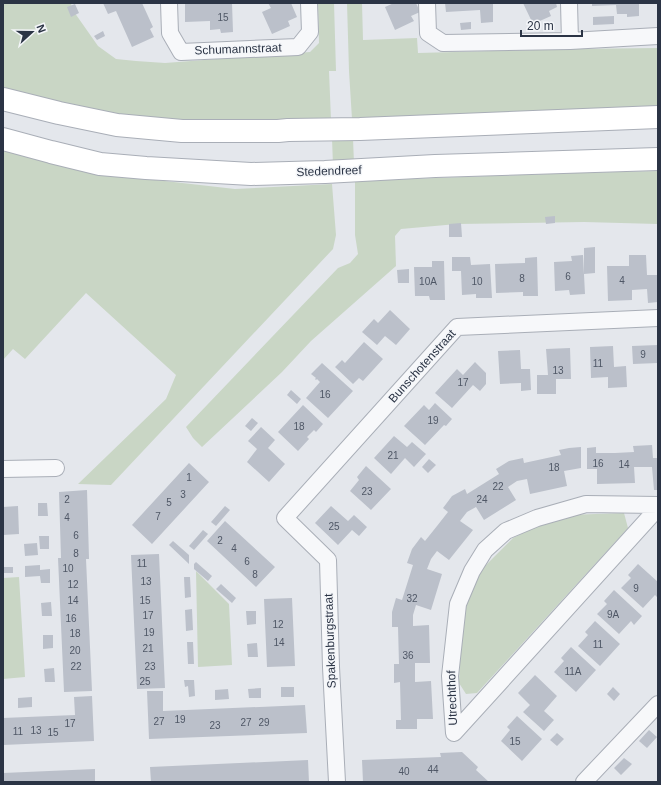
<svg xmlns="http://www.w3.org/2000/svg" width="661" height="785" font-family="Helvetica,sans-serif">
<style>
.green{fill:#c9d6c5}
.building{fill:#bbc0ca}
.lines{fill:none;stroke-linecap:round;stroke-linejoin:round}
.minor-casing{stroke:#a9aeb7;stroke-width:18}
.secondary-casing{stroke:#a9aeb7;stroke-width:24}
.minor{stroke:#f7f8fa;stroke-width:16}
.secondary{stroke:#fff;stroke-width:22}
.labels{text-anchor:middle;stroke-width:3;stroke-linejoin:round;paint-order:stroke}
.number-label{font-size:10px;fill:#4f5766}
.street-label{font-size:12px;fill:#2b3445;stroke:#f4f6f9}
</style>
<rect width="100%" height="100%" fill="#e4e7ec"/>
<!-- green -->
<path class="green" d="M3 3H71L72 9 98 46 116 59 136 61 165 63 310 52 319 43 318 3H334L336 71H329L331 120 205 123 134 118 56 103 3 87Z
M347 3H362L363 40 417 38 418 53 570 49 658 48V108L352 119 349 71Z
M332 138H353L354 164 333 166Z
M3 145 156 180 235 189 332 184 336 235 333 249 111 485 78 484 166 399 176 375 86 293 25 359 13 349 3 360Z
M658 171V224L584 222 457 224 401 229 395 236 396 266 311 341 282 372 202 447 193 438 186 427 338 268 350 263 358 254 355 235V181L575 173Z
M624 513 628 528 477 693 466 694 459 683 462 611 482 569 513 538 537 526 567 515Z
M196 571 229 604 232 665 198 667Z
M19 577 25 677 3 679V578Z"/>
<!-- building -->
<path class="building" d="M103 3H142L153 27 150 29 154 37 132 47 116 11 108 14Z
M185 3H232L233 32 221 33 220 29 210 30V21L185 22Z
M268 3H291L297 17 288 21 290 26 272 34 262 12 271 8Z
M394 3H416L420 12 411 16 414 21 395 30 385 7Z
M445 3H493V22L481 23 480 10 446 12Z
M523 3H556L557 7 549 11 551 16 533 24Z
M592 3H639V16L627 17V14H617L616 5 592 6Z
M75 4 79 13 71 17 67 7Z
M614 16V24L593 25V17Z
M471 22V29L461 30 460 23Z
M103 31 105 36 97 40 94 36Z
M555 216V223L546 224 545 217Z
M461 223 462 237H449V224Z
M595 247V273L584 274V248Z
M583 255 585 294 570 295 569 290 555 291 554 262 572 261 571 256Z
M629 255H646L647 275H658V302L648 303 647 289 632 290V300L608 301 607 266H629Z
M452 257H470L471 265 490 264 492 298H476V294L462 295 461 271H452Z
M537 257 538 296H523V292L496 293 495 264 525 263V258Z
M432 261H444L445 300H430L429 296H415L414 267H432Z
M409 269V283H398L397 270Z
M390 310 410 329 396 345 385 336 377 345 362 332 374 319 378 323Z
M364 342 383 359 363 381 359 378 353 384 335 367 342 360 345 363Z
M658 345V363L633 364 632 346Z
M613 346 614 367 626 366 627 387 608 388V377L591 378 590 347Z
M570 348 571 379H556V394H537V375H548L546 349Z
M520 350 521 369H530L531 390 521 391V383L500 384 498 351Z
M475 362 486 373V384L480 391 473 385 452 408 435 393 457 369 463 375Z
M322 363 353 391 328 418 306 398 320 382 317 379 316 380 315 379 316 378 311 374Z
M291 390 301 399 297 404 287 395Z
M435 403 452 419 446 426 444 425 425 445 404 426 424 405 429 410Z
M303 405 323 424 316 432 314 430 307 437 309 439 298 451 278 432Z
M252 418 258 423 251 431 245 426Z
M261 427 275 440 268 448 285 464 269 482 247 462 257 449 248 441Z
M394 436 407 447 412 442 426 454 414 467 405 458 391 474 374 458Z
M652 445 653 458H658V490H654L652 467H634L635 483 597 484V469H587V448L596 447V453H615L634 452 633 446Z
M581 447V468L564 471 567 486 530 494 527 479 517 481 508 487 516 500 484 520 476 507 467 512 460 521 473 530 449 560 437 551 431 559 427 569 442 574 431 610 416 605 413 615V626L429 625 430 663H415V682L431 681 433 719H417V729H396V720H401L400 682 394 683V664H399L398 627H392V612L396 598 402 600 413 565 407 563 412 549 421 537 425 541 437 526 448 512 443 508 452 496 465 489 467 494 499 474 496 469 509 461 523 458 524 463 561 455 559 450 569 448Z
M429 459 436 465 428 473 422 467Z
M189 463 209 482 152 544 132 525Z
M366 466 391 489 371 510 350 491 359 480 357 477Z
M87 490 89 558V559H86L92 691 64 692 58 558H61L59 492Z
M38 503H47L48 516H38Z
M18 506 19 534 3 535V507Z
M225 506 230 510 216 526 211 522Z
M331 506 348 521 354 515 367 527 359 536 352 530 338 545 315 523Z
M225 521 275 567 256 587 207 541Z
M203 530 208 534 194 550 189 546Z
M39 536H49V549H40Z
M173 541 189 555V564L169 545Z
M37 543 38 555 25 556 24 544Z
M159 554 165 688 137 689 131 555Z
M196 562 212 576 208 581 194 569V564Z
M638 564 658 582V598L655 595 643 608 621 588 631 578 628 575Z
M40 565V570L50 569V583H41L40 576 25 577V566Z
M3 567H13V573H3Z
M184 577H190L191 597 185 598Z
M221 584 236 598 232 603 216 589Z
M614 590 642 616 634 625 631 621 619 634 597 614 607 604 604 601Z
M292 598 295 666 267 667 264 599Z
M51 602 52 616H42L41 603Z
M192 609 193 630 186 631 185 610Z
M246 611H256V624L247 625Z
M595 621 620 644 600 666 578 646 588 635 585 632Z
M43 635H53V648L43 649Z
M187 642H193L194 664H188Z
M257 643 258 657H248L247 644Z
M571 647 596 670 576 692 554 672 564 661 561 658Z
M54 668 55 682H45L44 669Z
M535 675 557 696 544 711 554 720 544 731 523 712 530 705 518 693Z
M184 680H194L195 696 189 697 188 686 185 687Z
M281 687H294V697H281Z
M613 687 620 694 614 701 607 694Z
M261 688V698H249L248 689Z
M228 689 229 699 215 700V690Z
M147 691H163V711L305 705 307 733 149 739Z
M92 696 94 741 3 745V718L75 715 74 697Z
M32 697V707L18 708V698Z
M517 716 542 739 522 761 501 741 510 730 507 727Z
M649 730 657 737 647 748 639 741Z
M557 733 564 739 557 746 550 740Z
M462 752 478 767 476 770 489 782H363L362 760 441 757 440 753Z
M624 758 632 764 621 775 614 768Z
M308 760 309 782H151L150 767Z
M95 769V782H3V773Z"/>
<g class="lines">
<!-- minor casing -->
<g class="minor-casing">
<path id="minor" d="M169 3 170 33 181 52 298 47 310 32 309 3
M427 3 428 33 443 43 570 41 658 36
M569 3 570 41
M3 469 56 468
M658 505 586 504 537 518 506 531 485 550 472 571 458 604 450 676 454 733 658 508
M337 782 331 667 328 560 285 518 457 327 658 318
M584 782 658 704"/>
</g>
<!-- secondary casing -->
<g class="secondary-casing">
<path id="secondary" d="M3 99 59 113 117 125 182 131H278L288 130 360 129 658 117
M3 139 51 152 100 164 146 168 251 174 325 172 435 166 658 159"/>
</g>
<!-- minor -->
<use href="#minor" class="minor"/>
<!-- secondary -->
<use href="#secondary" class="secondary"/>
</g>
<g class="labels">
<!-- number labels -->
<g class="number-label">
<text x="223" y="21">15</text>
<text x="568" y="280">6</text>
<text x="522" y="282">8</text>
<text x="622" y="284">4</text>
<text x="428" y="285">10A</text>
<text x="477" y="285">10</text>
<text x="643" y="358">9</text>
<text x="598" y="367">11</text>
<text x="558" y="374">13</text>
<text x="463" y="386">17</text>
<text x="325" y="398">16</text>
<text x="433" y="424">19</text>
<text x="299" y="430">18</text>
<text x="393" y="459">21</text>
<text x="598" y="467">16</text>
<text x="624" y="468">14</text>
<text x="554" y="471">18</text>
<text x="189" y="481">1</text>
<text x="498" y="490">22</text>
<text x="367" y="495">23</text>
<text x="183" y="498">3</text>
<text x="67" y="503">2</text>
<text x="482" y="503">24</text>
<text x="169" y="506">5</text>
<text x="158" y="520">7</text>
<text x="67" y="521">4</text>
<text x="334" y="530">25</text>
<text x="76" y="539">6</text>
<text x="220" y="544">2</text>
<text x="234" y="552">4</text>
<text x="76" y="557">8</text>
<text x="247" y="565">6</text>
<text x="142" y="567">11</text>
<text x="68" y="572">10</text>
<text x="255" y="578">8</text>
<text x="146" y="585">13</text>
<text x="73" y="588">12</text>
<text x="636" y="592">9</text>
<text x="412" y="602">32</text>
<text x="73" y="604">14</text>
<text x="145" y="604">15</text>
<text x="613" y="618">9A</text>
<text x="148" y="619">17</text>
<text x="71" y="622">16</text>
<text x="278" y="628">12</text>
<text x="149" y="636">19</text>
<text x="75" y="637">18</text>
<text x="279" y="646">14</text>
<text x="598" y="648">11</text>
<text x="148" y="652">21</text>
<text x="75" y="654">20</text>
<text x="408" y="659">36</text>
<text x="76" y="670">22</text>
<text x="150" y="670">23</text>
<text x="573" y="675">11A</text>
<text x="145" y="685">25</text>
<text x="180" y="723">19</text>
<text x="159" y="725">27</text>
<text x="246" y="726">27</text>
<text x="264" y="726">29</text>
<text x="70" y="727">17</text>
<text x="215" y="729">23</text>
<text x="36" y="734">13</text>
<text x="18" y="735">11</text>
<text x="53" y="736">15</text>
<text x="515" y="745">15</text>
<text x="433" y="773">44</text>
<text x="404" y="775">40</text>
</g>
<!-- street labels -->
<g class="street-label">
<text transform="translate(238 49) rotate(-2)" y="4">Schumannstraat</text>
<text transform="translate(329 171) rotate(-2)" y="4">Stedendreef</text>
<text transform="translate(422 366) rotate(-48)" y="4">Bunschotenstraat</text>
<text transform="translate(330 641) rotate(-92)" y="4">Spakenburgstraat</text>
<text transform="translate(452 698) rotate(-92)" y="4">Utrechthof</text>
</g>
</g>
<!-- border -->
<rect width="661" height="785" fill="none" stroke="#2b3445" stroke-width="8"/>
<!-- north arrow -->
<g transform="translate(32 32) rotate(69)" stroke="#f4f6f9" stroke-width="3" paint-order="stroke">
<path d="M0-3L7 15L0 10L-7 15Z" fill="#2b3445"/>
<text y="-6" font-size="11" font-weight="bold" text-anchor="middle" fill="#2b3445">N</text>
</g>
<!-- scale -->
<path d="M521 30v6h61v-6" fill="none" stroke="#2b3445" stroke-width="2"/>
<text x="527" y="30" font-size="12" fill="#2b3445" stroke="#f4f6f9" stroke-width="3" paint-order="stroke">20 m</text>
</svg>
